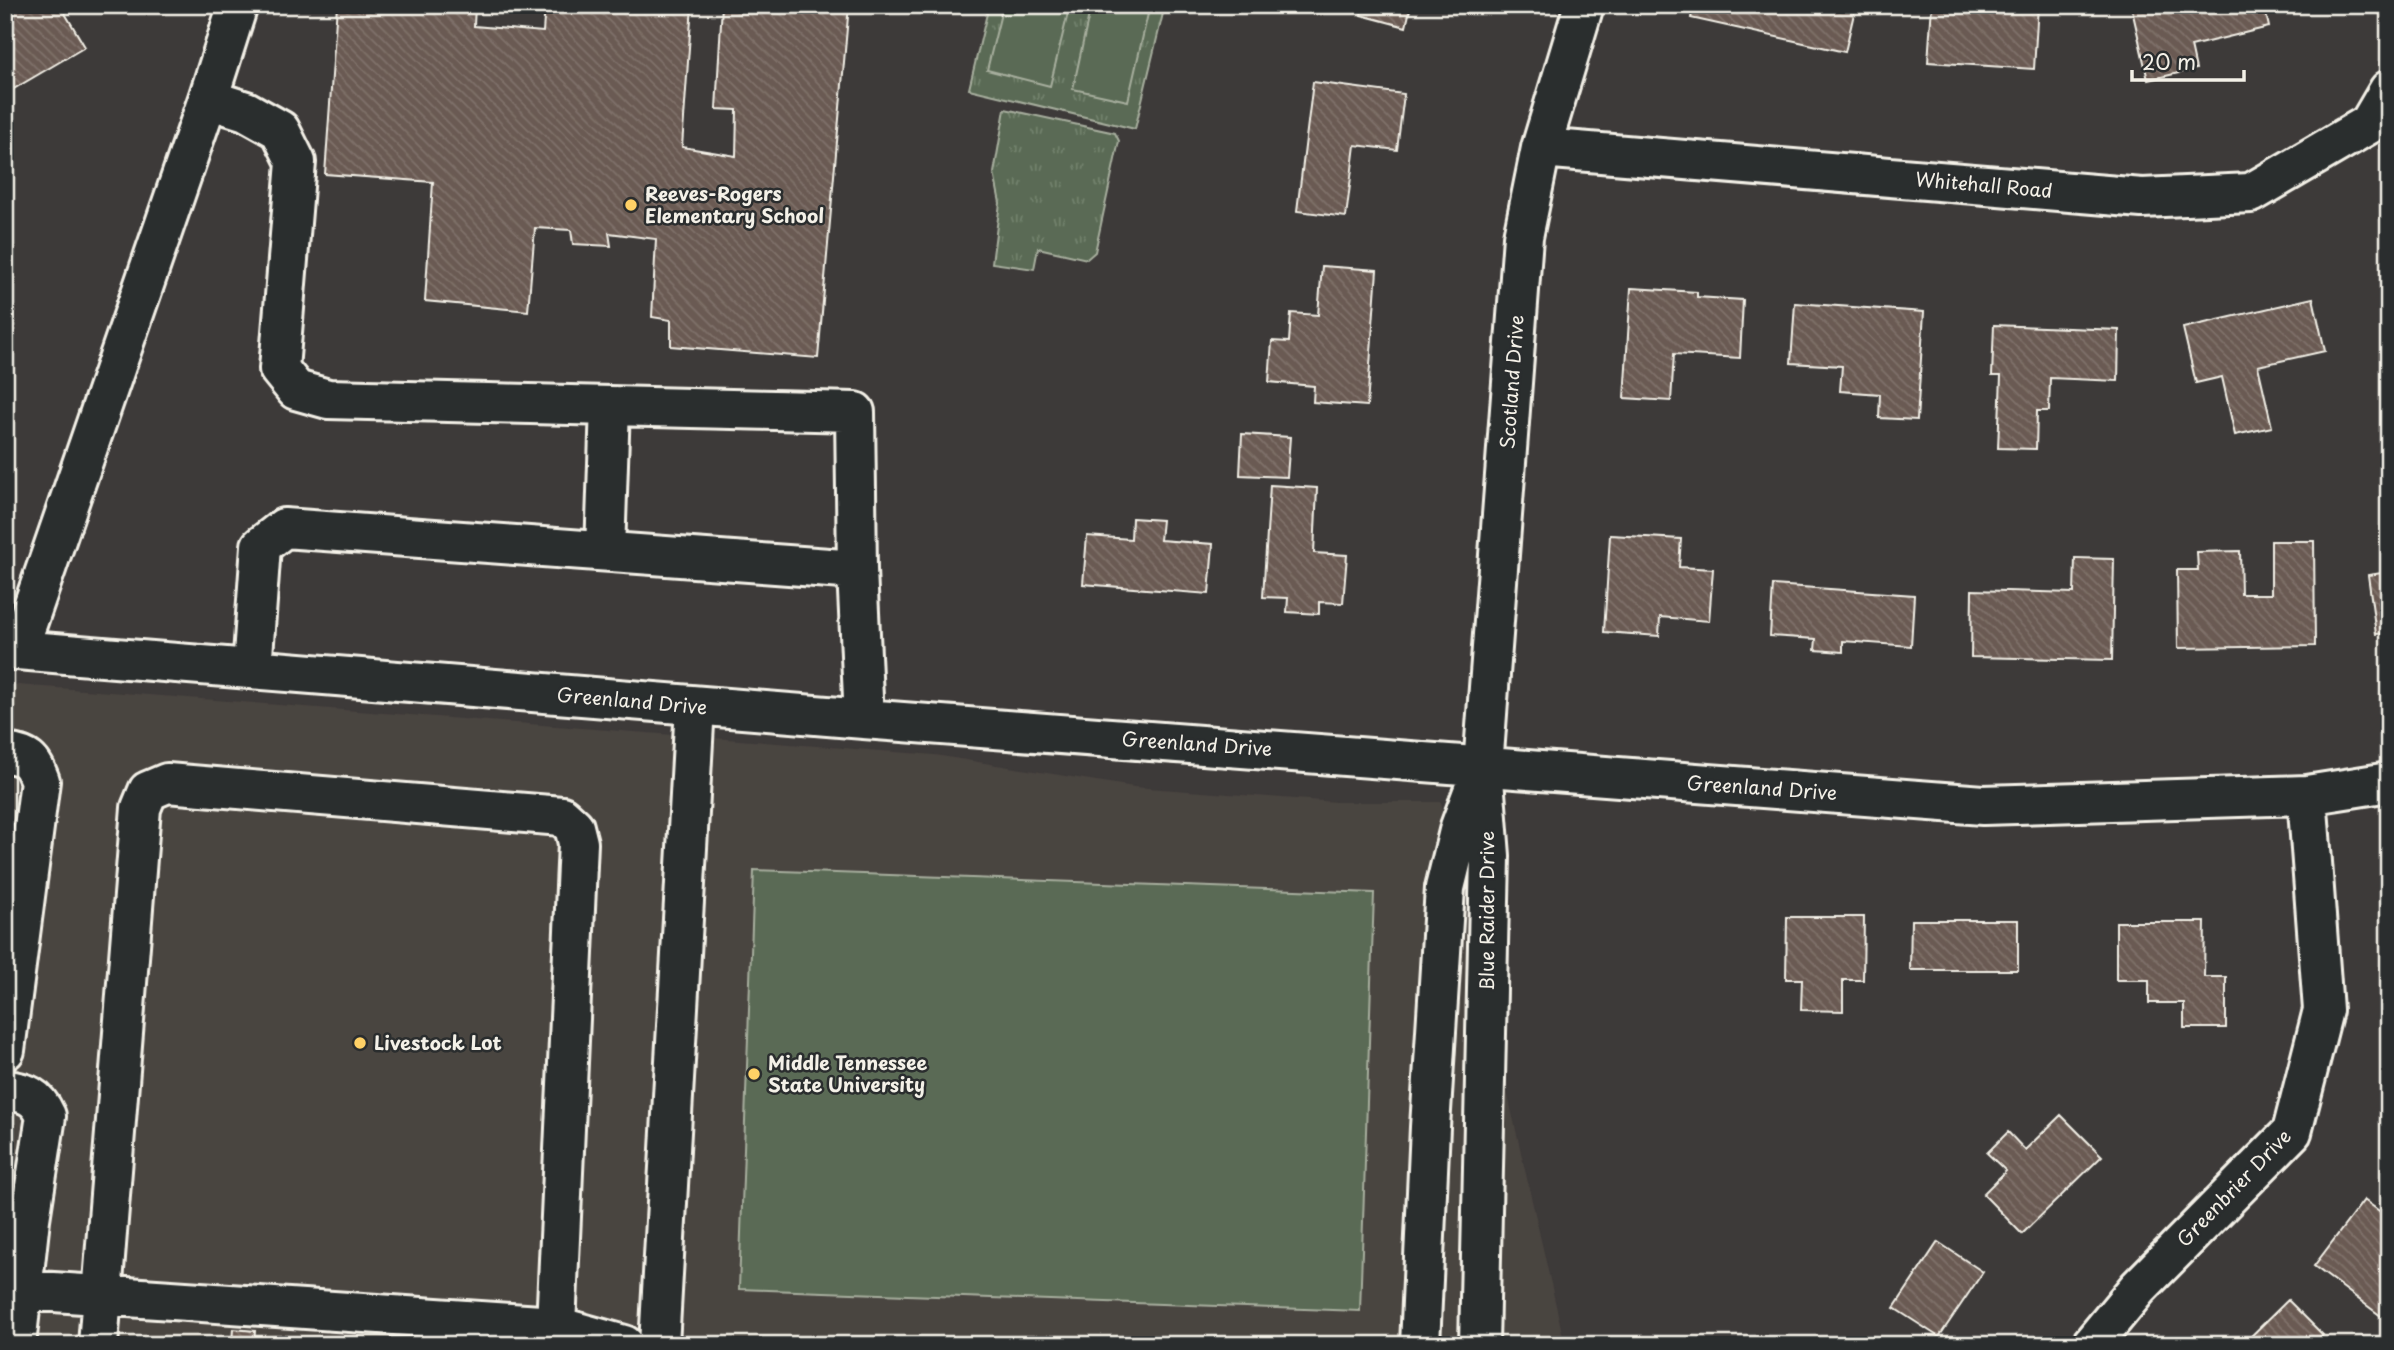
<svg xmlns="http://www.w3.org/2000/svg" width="2394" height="1350" font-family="'Playpen Sans',sans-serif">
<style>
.built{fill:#4a4440}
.park{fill:url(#park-tufts);stroke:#a7ae9e;stroke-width:2}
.pitch{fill:#5a6b54;stroke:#a7ae9e;stroke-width:2}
.building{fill:url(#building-back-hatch);stroke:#f4f1e8;stroke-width:2}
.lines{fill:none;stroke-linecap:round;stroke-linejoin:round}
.minor-casing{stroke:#f4f1e8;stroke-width:44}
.minor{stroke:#2a2d2e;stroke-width:38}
.poi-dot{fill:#ffd166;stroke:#2a2d2e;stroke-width:2.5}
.labels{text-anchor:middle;stroke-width:5;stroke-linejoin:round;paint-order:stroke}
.street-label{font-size:19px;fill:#f4f1e8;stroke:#2a2d2e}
.poi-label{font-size:19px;font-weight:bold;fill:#f4f1e8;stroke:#2a2d2e;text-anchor:start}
</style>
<defs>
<pattern id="park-tufts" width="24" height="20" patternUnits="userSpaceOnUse" patternTransform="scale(1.75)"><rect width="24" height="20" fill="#5a6b54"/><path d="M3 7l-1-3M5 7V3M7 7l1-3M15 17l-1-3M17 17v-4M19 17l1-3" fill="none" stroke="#72816d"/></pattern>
<pattern id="building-back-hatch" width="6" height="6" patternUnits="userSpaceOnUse" patternTransform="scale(1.75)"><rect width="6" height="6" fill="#6a5a52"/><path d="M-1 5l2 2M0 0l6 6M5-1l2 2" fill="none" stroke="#80726b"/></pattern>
</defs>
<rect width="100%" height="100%" fill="#3d3a39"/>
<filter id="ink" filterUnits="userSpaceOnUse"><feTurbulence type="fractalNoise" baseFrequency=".0143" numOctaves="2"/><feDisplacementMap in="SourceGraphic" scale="14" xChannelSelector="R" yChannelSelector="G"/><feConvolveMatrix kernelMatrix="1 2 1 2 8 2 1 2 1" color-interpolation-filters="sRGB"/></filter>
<g filter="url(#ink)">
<!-- built -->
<path class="built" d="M5 684 935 755 1134 787 1336 802H1441L1565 1345H5Z"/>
<!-- park -->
<path class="park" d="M989 5H1165L1135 129 969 89Z
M1005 109 1115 133 1119 141 1095 252 1087 259 1038 248 1034 269 992 263 1000 203 994 173Z"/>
<!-- pitch -->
<path class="pitch" d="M1003 5H1070L1050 86 987 70Z
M1091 5H1150L1128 101 1073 89Z
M754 870 1374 893 1360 1311 739 1289Z"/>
<!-- building -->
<path class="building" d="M5 5H60L85 47 5 94Z
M337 5H475L474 26 543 32 545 5H692L682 147 736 156 737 110 716 109 722 5H849L818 358 671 346V320L652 317 656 239 609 233 611 246 573 244 571 230 535 228 528 311 425 301 433 182 325 174Z
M1363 5H1411L1406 27 1361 15Z
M1694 5H1856L1845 52 1691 18Z
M1932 5 1994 9V5H2038L2034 69 1928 62Z
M2131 5H2264L2269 27 2191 46 2196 69 2148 80Z
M1313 82 1404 94 1397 150 1355 145 1346 217 1297 211Z
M1322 266 1377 270 1367 406 1313 402 1314 386 1269 382 1272 341 1289 342 1291 313 1318 315Z
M1631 288 1697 292V297L1743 300 1740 358 1674 354 1671 401 1624 398Z
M2313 298 2325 351 2258 366 2272 427 2235 435 2222 377 2196 383 2183 328Z
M1795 303 1924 312 1917 420 1879 418 1880 394 1840 391 1842 366 1791 363Z
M1994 325 2119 330 2118 381 2050 378 2049 411H2037L2036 449 1998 448 2001 376H1992Z
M1242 434 1290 437 1287 477 1240 475Z
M1270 485 1317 488 1314 553 1347 555 1343 603 1319 602V614L1287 612 1288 598 1263 597Z
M1132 518 1162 520 1160 540 1213 544 1209 594 1083 584 1087 536 1131 539Z
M1610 535 1681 539 1679 567 1713 569 1709 621 1660 617 1659 636 1604 632Z
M2271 541H2314L2315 646 2178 648 2177 570H2198L2197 552 2240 551 2241 594H2271Z
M2075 558 2114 559 2112 660 1971 657 1972 590 2074 593Z
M2389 572V633L2376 634 2368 575Z
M1773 585 1914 595 1911 646 1843 641V652L1815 650 1816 639 1770 636Z
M1787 917H1864L1863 980H1843V1011L1801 1010 1802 979H1786Z
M1911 920H2018V970H1910Z
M2116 922H2205L2204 977H2226V1028H2184V1003H2149V980H2116Z
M2061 1115 2102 1156 2022 1234 1983 1194 2006 1171 1987 1153 2008 1132 2025 1150Z
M2364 1200 2389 1218V1322L2314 1266Z
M1938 1242 1983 1272 1939 1337 1894 1308Z
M2288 1300 2323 1335 2313 1345H2242Z
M233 1329 255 1331 254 1344 232 1342Z"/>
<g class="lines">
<!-- minor casing -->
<g class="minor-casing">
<path id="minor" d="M208 99 246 111 280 130 296 162 279 369 296 390 328 399 855 412 857 570 864 719
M1541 148 2142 198 2251 193 2369 124 2389 90
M605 551 610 406
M5 649 864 719 1983 805 2307 795 2389 782
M18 650 208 99 238 5
M252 669 261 546 284 528 857 570
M5 753C28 756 32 760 40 781L5 1050
M5 1090C26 1092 37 1096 46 1116L30 1219 16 1345
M24 1290 556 1326 624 1345
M98 1345 141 808 148 791 167 783 562 816 574 827 578 843 556 1326
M659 1345 695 706
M1420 1345 1430 1127 1445 888 1460 827 1479 776
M1479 1345 1490 856 1483 767 1523 237 1541 148 1584 5
M2091 1345 2138 1288 2292 1132 2323 1010 2307 795"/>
</g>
<!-- minor -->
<use href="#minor" class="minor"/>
</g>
</g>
<!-- markers -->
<g class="poi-dot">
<circle cx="631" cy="205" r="7"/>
<circle cx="360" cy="1043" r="7"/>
<circle cx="754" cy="1074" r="7"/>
</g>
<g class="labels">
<!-- street labels -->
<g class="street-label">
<text transform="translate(1984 185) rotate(5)" y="7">Whitehall Road</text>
<text transform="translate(1512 382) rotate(-86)" y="7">Scotland Drive</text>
<text transform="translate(632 701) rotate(5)" y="7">Greenland Drive</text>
<text transform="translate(1197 744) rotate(4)" y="7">Greenland Drive</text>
<text transform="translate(1762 788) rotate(4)" y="7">Greenland Drive</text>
<text transform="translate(1487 911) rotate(-90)" y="7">Blue Raider Drive</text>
<text transform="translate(2234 1188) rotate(-46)" y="7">Greenbrier Drive</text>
</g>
<!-- poi labels -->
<g class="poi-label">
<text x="645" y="201">Reeves-Rogers<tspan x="645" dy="22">Elementary School</tspan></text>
<text x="374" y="1050">Livestock Lot</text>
<text x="768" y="1070">Middle Tennessee<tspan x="768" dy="22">State University</tspan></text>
</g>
</g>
<!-- margin -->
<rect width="2394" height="1350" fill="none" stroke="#2a2d2e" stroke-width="28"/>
<rect x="14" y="14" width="2366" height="1322" fill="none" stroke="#f4f1e8" stroke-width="2.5" filter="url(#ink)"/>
<!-- scale -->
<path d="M2132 70v10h112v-10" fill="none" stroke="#f4f1e8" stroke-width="3.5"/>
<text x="2142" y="70" font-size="21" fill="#f4f1e8" stroke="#2a2d2e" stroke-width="5" paint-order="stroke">20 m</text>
</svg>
